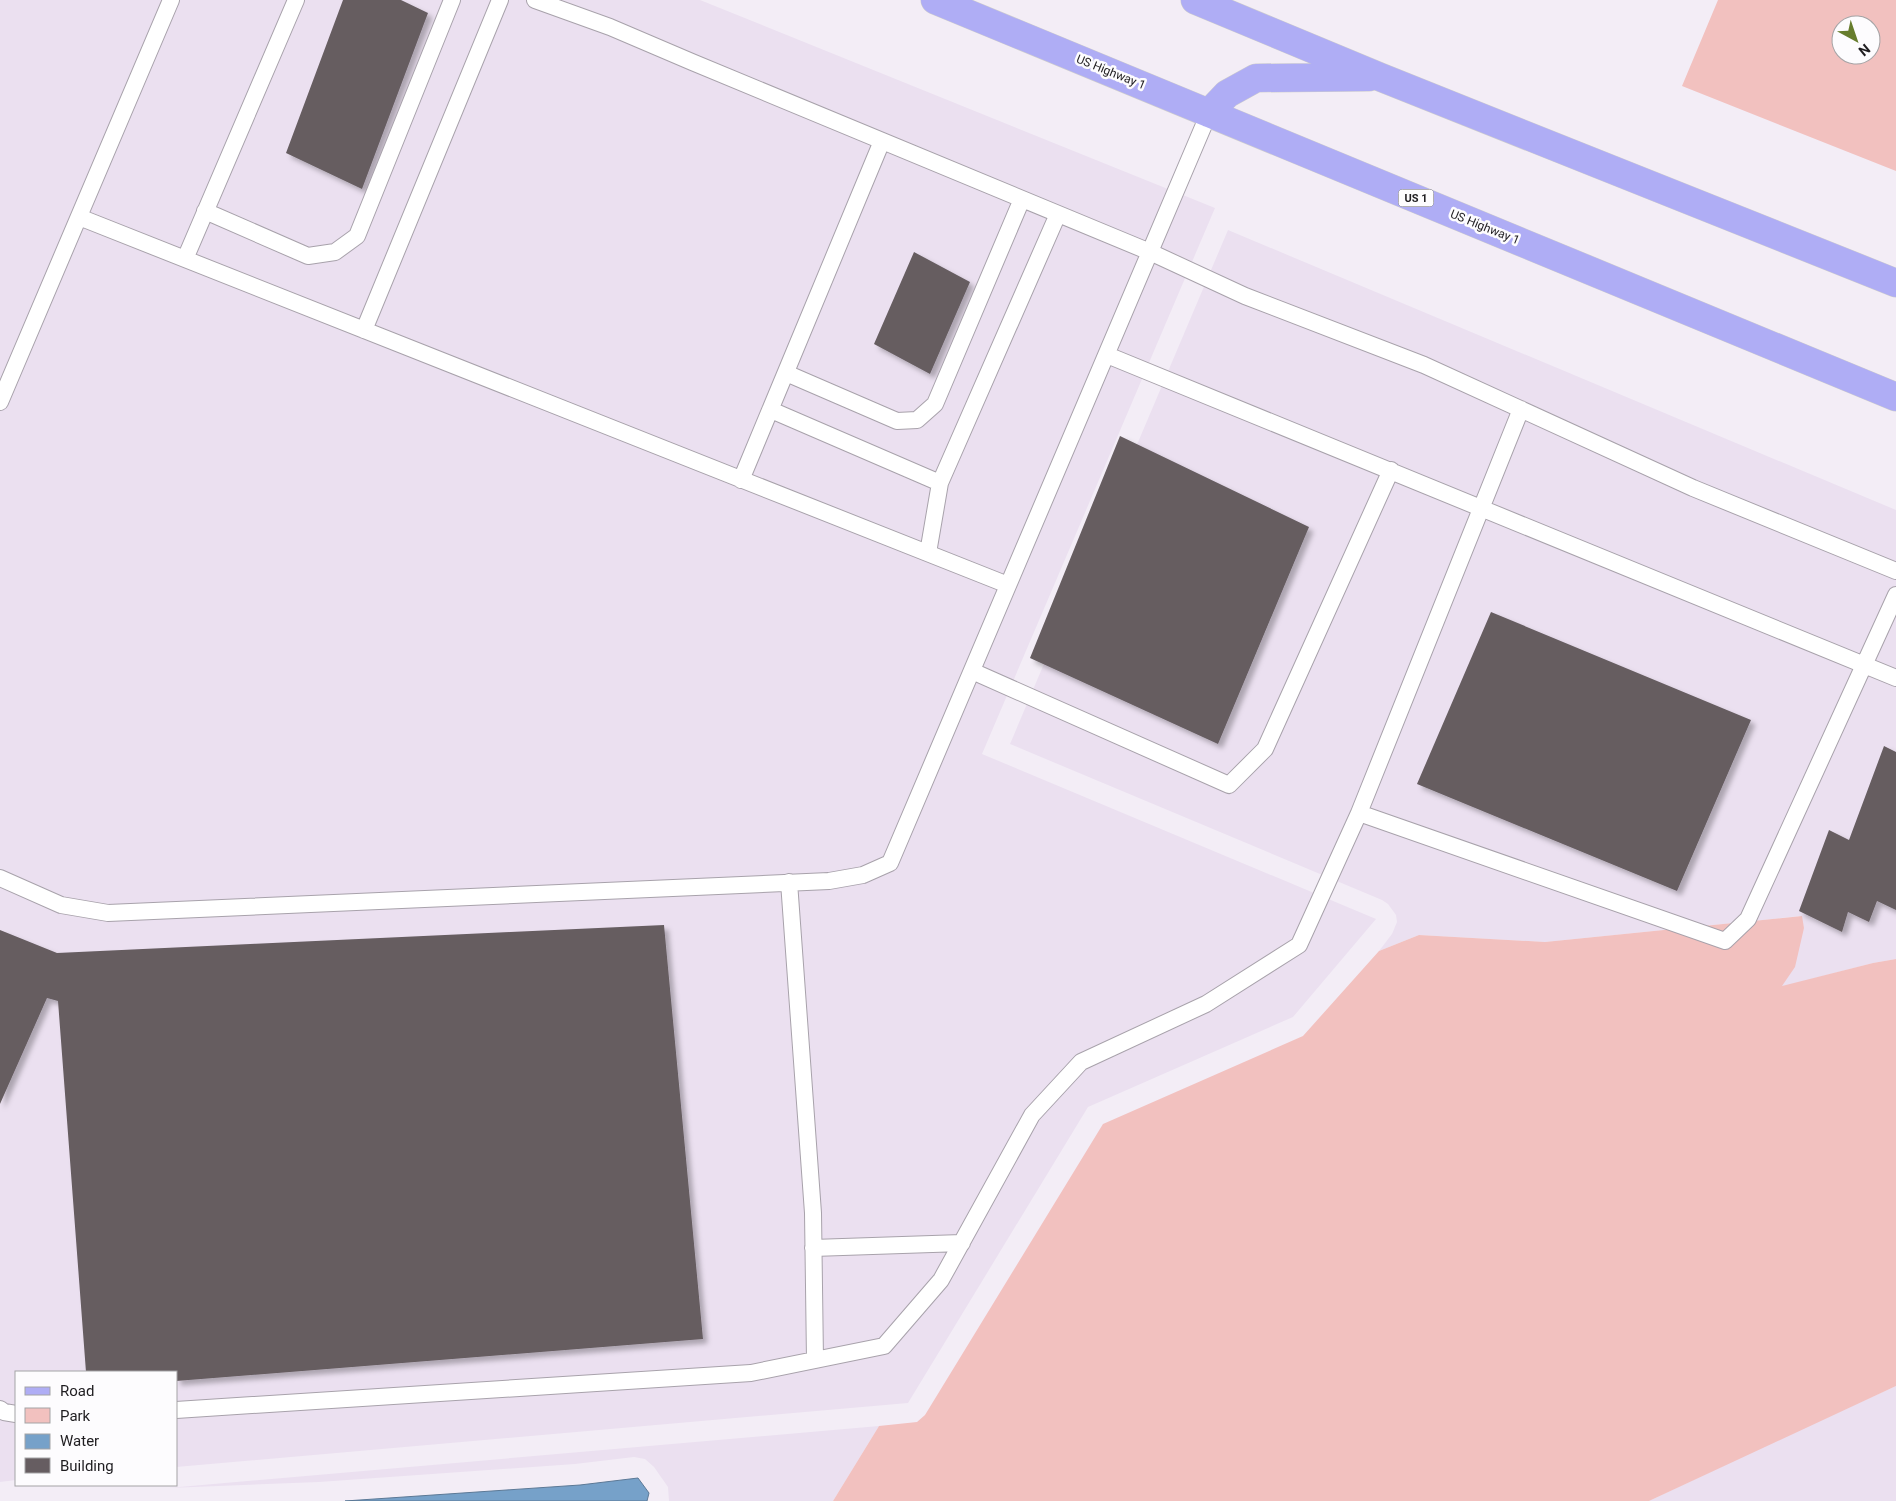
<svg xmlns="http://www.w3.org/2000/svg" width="1896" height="1501" font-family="Roboto,sans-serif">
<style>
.built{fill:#ebe0f0}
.green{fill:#f2c1bf;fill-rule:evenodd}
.water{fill:#76a1c9;stroke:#5c7996}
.building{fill:#665d61;filter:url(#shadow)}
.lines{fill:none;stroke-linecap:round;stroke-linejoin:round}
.lane-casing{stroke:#a8a2ab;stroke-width:18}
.primary-casing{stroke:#cecdce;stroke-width:29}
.lane{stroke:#fff;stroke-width:16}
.primary{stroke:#afadf5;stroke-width:28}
.labels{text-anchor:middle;stroke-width:5;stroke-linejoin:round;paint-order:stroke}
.shield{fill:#fdfcfe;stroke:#626063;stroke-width:1}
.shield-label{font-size:11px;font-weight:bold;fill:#1f1d20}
.street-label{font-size:12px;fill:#1f1d20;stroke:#fdfcfe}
</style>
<defs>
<filter id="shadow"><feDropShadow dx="4.5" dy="4.5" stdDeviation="2.5" flood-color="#0004"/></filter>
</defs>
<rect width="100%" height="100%" fill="#f3edf6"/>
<!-- built -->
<path class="built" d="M0 0H700L1215 208 982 754 1376 919 1293 1017 1088 1107 908 1403 176 1467V1372H16V1480L0 1482Z
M1228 230 1896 510V959L1873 963 1781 987 1804 928 1801 916 1545 942 1419 935 1379 951 1392 934 1397 922 1396 915 1388 904 1382 900 1010 744Z
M1896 1386V1501H1649L1767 1445Z
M879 1426 833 1501H669L668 1487 654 1467 645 1459 634 1457 575 1464 319 1482 168 1488Z"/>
<!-- green -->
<path class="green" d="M1718 0H1896V171L1682 86ZM1841 25H1871V55H1841Z
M1802 916 1804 928 1795 967 1782 986 1873 963 1896 959V1386L1649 1501H833L879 1426 917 1422 925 1415 1103 1124 1303 1036 1379 951 1419 935 1545 942Z"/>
<!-- water -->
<path class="water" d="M638 1478 649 1493 647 1501H345L580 1485Z"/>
<!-- building -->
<path class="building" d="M343 0H401L428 13 362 189 286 153Z
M914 252 970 282 930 374 874 344Z
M1120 436 1309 527 1218 744 1030 658Z
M1491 612 1751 720 1677 891 1417 784Z
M1884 746 1896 752V910L1877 901 1869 922 1848 912 1842 932 1799 911 1829 830 1849 840Z
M664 925 703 1339 176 1381V1372H86L58 1001 47 998 0 1104V930L57 953Z"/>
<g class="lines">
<!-- lane casing -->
<g class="lane-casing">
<path id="lane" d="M535 0 610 27 692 62 1150 252 1245 296 1424 365 1693 488 1896 571
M205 211 308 256 335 252 357 236 452 0
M79 217 1008 585
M185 259 296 0
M364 330 500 0
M1107 355 1896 678
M786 373 897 421 917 420 935 404 1022 199
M0 402 171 0
M1521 409 1359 813 1725 941 1748 919 1896 595
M771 410 940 483 1058 214
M741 480 882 141
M928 553 940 483
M972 671 1229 785 1265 749 1391 470
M0 878 61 905 108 913 829 881 863 875 890 863 1209 113
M789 882 813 1213 815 1360
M813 1248 962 1243
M0 1409 4 1412 16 1414
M176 1410 751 1373 884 1346 941 1280 1032 1115 1081 1062 1206 1004 1299 945 1359 813"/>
</g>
<!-- primary casing -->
<g class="primary-casing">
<path id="primary" d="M935 0 1896 397
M1195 0 1380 77 1896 283
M1209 113 1227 94 1256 78 1369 77"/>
</g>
<!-- lane -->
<use href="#lane" class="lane"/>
<!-- primary -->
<use href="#primary" class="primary"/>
</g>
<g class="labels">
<!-- shield labels -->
<rect class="shield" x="1398.5" y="189.5" width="35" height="17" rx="4"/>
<g class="shield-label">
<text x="1416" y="202">US 1</text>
</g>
<!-- street labels -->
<g class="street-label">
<text transform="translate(1111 72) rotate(22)" y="4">US Highway 1</text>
<text transform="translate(1485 227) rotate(22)" y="4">US Highway 1</text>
</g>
</g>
<!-- legend -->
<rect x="15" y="1371" width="162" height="115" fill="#fdfcfe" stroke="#a4a3a5"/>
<rect x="25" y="1387" width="25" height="8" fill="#afadf5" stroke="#a4a3a5"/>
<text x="60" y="1396" font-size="15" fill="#1f1d20">Road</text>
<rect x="25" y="1408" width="25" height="15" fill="#f2c1bf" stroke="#a4a3a5"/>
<text x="60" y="1421" font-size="15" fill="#1f1d20">Park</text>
<rect x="25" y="1434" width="25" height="15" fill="#76a1c9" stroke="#a4a3a5"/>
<text x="60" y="1446" font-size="15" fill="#1f1d20">Water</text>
<rect x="25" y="1458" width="25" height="15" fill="#665d61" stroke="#a4a3a5"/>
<text x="60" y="1471" font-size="15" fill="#1f1d20">Building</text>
<!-- north arrow -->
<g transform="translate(1856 40) rotate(140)"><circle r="24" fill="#fdfcfe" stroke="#a4a3a5"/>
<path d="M0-4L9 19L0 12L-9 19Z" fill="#677d2d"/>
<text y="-8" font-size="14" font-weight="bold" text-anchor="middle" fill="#1f1d20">N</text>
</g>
</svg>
